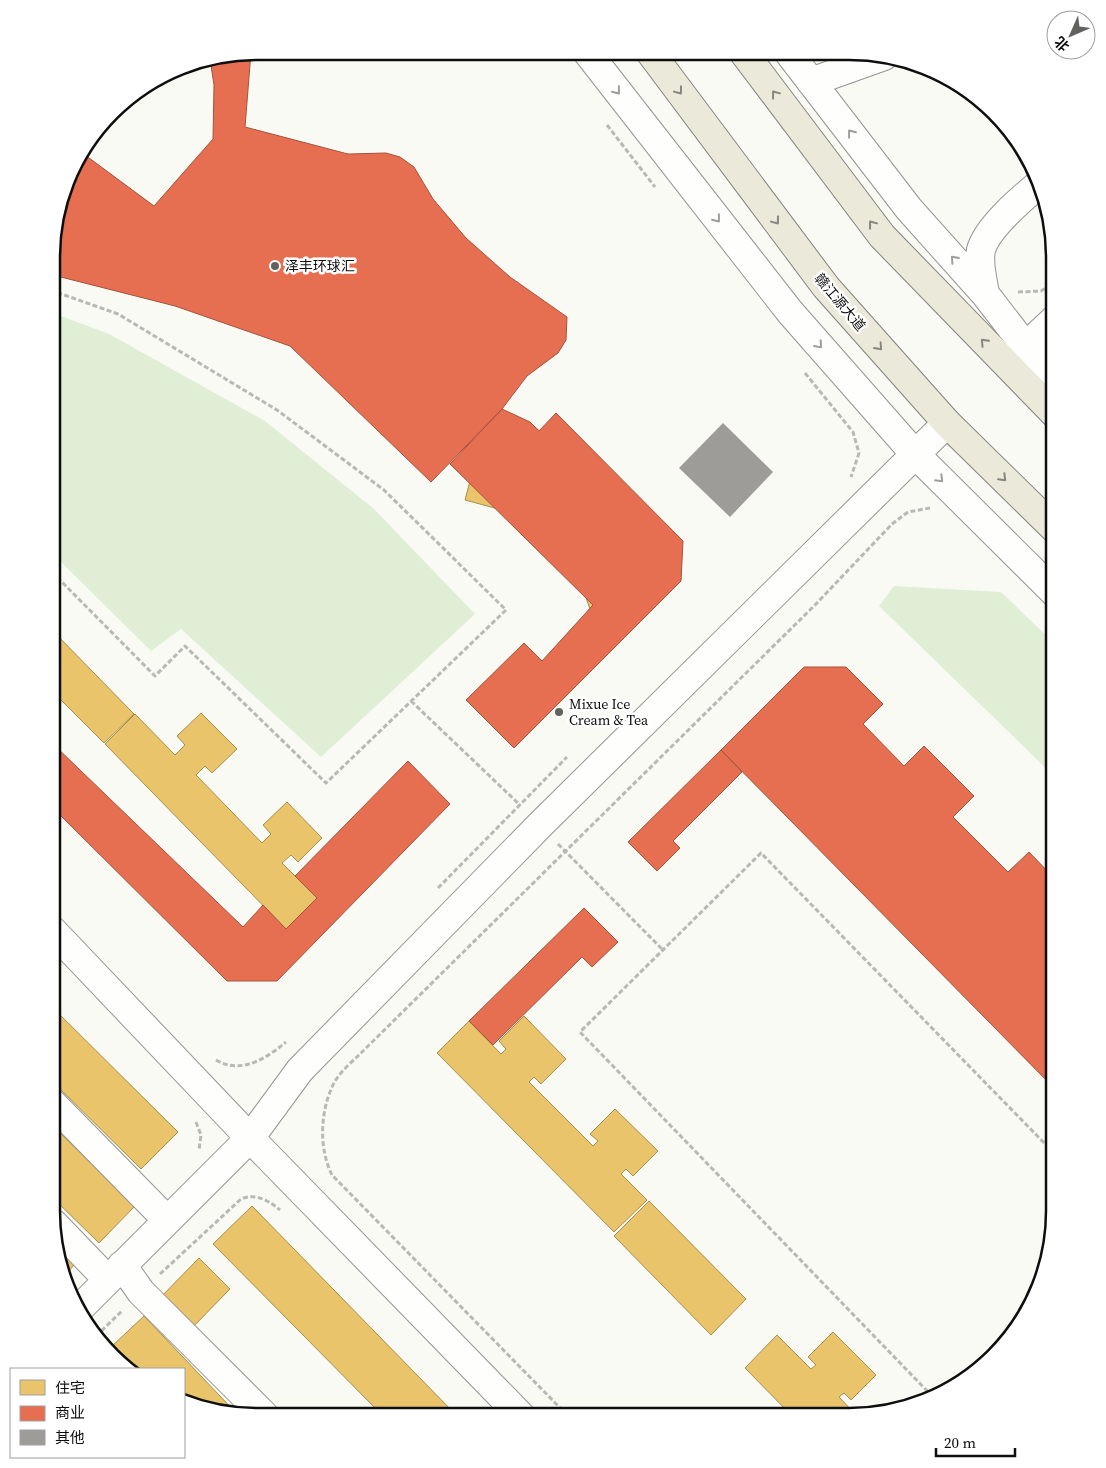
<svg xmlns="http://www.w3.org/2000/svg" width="1106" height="1468" font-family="'Source Serif 4','Noto Sans SC',serif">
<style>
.green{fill:#dfeed5}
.homes{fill:#e9c46a;stroke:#a78d4e}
.shops{fill:#e76f51;stroke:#a6523d}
.building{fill:#9e9c99}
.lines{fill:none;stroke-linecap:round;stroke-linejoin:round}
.minor-casing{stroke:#949492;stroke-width:30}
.major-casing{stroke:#82827f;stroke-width:30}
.path{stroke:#b8b8b7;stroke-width:3;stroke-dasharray:5 2.5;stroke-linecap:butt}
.minor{stroke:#fefefd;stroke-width:28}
.major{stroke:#eae9da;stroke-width:28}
.oneway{stroke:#9e9e9d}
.oneway2{stroke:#87867e}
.poi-dot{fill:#61615e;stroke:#fff;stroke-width:2}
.labels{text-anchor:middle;stroke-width:5;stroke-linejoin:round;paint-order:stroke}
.poi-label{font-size:14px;fill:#0e0e0e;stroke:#fff;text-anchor:start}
.street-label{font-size:14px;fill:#0e0e0e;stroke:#fff}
.rim{fill:none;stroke:#0e0e0e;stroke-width:2.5}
</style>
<rect width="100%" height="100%" fill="#fafaf4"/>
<!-- green -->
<path class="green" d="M53 313 109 334 265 421 374 509 475 614 321 757 181 629 151 651 52 553Z
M894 586 1001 592 1055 644 1054 776 879 606Z"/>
<!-- homes -->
<path class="homes" d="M73 170 82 178 65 195Z
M168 196 247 218 233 271 315 293 324 278 308 273 318 250 382 280 374 300 361 295 345 321 394 368 430 331 475 375 454 397 436 379 418 398 435 444 403 455 385 406 313 341 322 332 304 315 299 332 203 306 207 291 180 284 177 296 129 284 140 243 181 254 183 245 158 238Z
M57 218 78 238 53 263V230Z
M530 422 582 472 547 508 592 552 627 514 672 558 651 580 633 562 615 581 632 627 600 638 583 589 506 511 465 500 474 466 512 476 525 463 507 446Z
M52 630 134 714 104 743 52 691Z
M808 687 859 737 824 773 869 817 905 780 950 823 929 845 911 827 893 846 909 892 878 903 860 855 784 776 743 764 752 731 790 741 803 728 784 711Z
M201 713 237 749 212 773 205 766 196 775 262 843 271 834 263 825 287 802 322 838 298 862 291 855 282 863 317 898 286 929 105 744 135 714 175 755 185 745 177 736Z
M997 876 1049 927 1014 963 1054 1004V1044L1050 1047 983 980 974 956 970 968 932 954 941 921 979 931 992 918 974 900Z
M52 1007 178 1132 141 1169 51 1080Z
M524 1016 566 1059 541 1084 534 1077 529 1082 593 1146 598 1141 590 1134 615 1109 658 1151 633 1176 626 1169 621 1174 647 1200 614 1232 437 1053 469 1021 501 1054 506 1049 499 1041Z
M51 1124 135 1206 99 1243 51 1196Z
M649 1201 746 1299 711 1335 614 1236Z
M252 1206 457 1416 382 1415 213 1244Z
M60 1249 75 1264 66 1274Z
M199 1258 230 1289 190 1330 159 1299Z
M144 1316 238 1415H231L184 1397V1369H132L111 1347Z
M833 1332 876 1375 851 1400 844 1393 839 1397 856 1415 793 1417 745 1368 777 1335 811 1369 816 1365 808 1357Z"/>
<!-- shops -->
<path class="shops" d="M251 52 245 127 348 154 386 153 400 157 414 167 433 199 466 238 510 277 567 317 566 340 558 353 527 376 502 409 431 482 290 346 175 306 53 275V230L81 152 154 206 213 139 214 85 210 59Z
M502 409 530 422 539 431 556 413 683 541 681 581 514 748 466 700 524 643 542 661 593 605 450 464Z
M804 667H846L883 704 863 724 904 766 924 746 974 796 953 817 1008 872 1029 852 1054 878V1088L721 750Z
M52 743 243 927 263 905 286 929 317 898 295 876 408 761 450 804 277 981H227L52 807Z
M721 750 742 772 673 841 680 848 657 871 628 842Z
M584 908 618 942 592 967 582 957 493 1045 469 1021Z"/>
<!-- building -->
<path class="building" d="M723 423 773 472 730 517 679 468Z"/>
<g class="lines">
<!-- minor casing -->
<g class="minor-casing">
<path id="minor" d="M587 52 790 312 914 453 1055 593
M789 53 909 209 985 294 1026 347 1055 374
M811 82 884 56
M985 294C983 280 978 264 981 250 987 228 1020 200 1038 185
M1012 359 1055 319
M52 930 250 1138 521 1416
M51 1102 167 1220
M54 1224 108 1280
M122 1265 141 1292 264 1415
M78 1310 250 1138 300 1070 540 825 947 423"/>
</g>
<!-- major casing -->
<g class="major-casing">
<path id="major" d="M650 52 826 287 947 423 1055 529
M744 53 882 236 1055 414"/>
</g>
<!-- path -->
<path class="path" d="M607 125 655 187
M1018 292 1041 291 1055 282
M805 373 853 432 859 453 851 477
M52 572 155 676 185 646 326 783 506 610 384 490 277 410 118 314 53 291
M411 701 520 805
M558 844 663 950
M438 888 567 757
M52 898 57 903
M216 1060C241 1075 267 1058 286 1042
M196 1122 201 1135 199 1150
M160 1274 241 1199C256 1193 268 1200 280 1210
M96 1336 123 1310
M933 1397 580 1032 761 853 1054 1153
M568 1416 332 1175C319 1149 320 1114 332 1087 338 1073 352 1062 362 1052L815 605 892 524 908 512 930 508"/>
<!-- minor -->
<use href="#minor" class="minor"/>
<!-- major -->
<use href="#major" class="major"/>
</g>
<!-- one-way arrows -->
<defs><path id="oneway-chevron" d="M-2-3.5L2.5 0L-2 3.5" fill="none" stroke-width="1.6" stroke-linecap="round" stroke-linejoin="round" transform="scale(1.25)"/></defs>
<g class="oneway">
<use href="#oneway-chevron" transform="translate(617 91) rotate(52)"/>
<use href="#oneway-chevron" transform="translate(851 133) rotate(-128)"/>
<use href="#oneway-chevron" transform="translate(717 219) rotate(52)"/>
<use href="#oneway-chevron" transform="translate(954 259) rotate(-132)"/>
<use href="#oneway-chevron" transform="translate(819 345) rotate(49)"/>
<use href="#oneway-chevron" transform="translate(940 479) rotate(45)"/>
</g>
<g class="oneway2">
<use href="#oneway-chevron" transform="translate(679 91) rotate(53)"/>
<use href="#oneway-chevron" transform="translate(775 94) rotate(-127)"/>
<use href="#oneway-chevron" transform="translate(776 221) rotate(53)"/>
<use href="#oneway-chevron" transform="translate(872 224) rotate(-127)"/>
<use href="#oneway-chevron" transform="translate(984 342) rotate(-134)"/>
<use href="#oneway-chevron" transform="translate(879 347) rotate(48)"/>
<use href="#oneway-chevron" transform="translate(1003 478) rotate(45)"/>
</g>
<!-- markers -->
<g class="poi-dot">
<circle cx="275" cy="266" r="5"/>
<circle cx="559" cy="712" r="5"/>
</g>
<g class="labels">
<!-- poi labels -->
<g class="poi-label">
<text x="285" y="271">泽丰环球汇</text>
<text x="569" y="709">Mixue Ice<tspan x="569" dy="16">Cream &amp; Tea</tspan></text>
</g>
<!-- street labels -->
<g class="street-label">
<text transform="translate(840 302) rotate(50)" y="5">赣江源大道</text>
</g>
</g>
<!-- crop -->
<path d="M0 0H1106V1468H0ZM257 60H849A197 197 0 0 1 1046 257V1211A197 197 0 0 1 849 1408H257A197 197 0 0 1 60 1211V257A197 197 0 0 1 257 60Z" fill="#fff" fill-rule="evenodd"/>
<path class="rim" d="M257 60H849A197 197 0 0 1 1046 257V1211A197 197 0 0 1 849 1408H257A197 197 0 0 1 60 1211V257A197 197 0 0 1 257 60Z"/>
<!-- legend -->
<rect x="10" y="1368" width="175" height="90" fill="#ffffff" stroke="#9f9f9f"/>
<rect x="20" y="1380" width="25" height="15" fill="#e9c46a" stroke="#9f9f9f"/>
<text x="55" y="1393" font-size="15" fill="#0e0e0e">住宅</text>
<rect x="20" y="1406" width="25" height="15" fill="#e76f51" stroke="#9f9f9f"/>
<text x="55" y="1418" font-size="15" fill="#0e0e0e">商业</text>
<rect x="20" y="1430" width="25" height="15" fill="#9e9c99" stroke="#9f9f9f"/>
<text x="55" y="1443" font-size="15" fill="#0e0e0e">其他</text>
<!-- north arrow -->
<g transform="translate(1071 35) rotate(225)"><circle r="24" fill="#ffffff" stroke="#9f9f9f"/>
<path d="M0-4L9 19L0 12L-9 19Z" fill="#61615e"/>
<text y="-8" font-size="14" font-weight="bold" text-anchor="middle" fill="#0e0e0e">北</text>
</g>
<!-- scale -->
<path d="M936 1448v8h79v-8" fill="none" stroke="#0e0e0e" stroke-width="2.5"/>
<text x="944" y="1448" font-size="15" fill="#0e0e0e" stroke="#ffffff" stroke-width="4" paint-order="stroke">20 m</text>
</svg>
